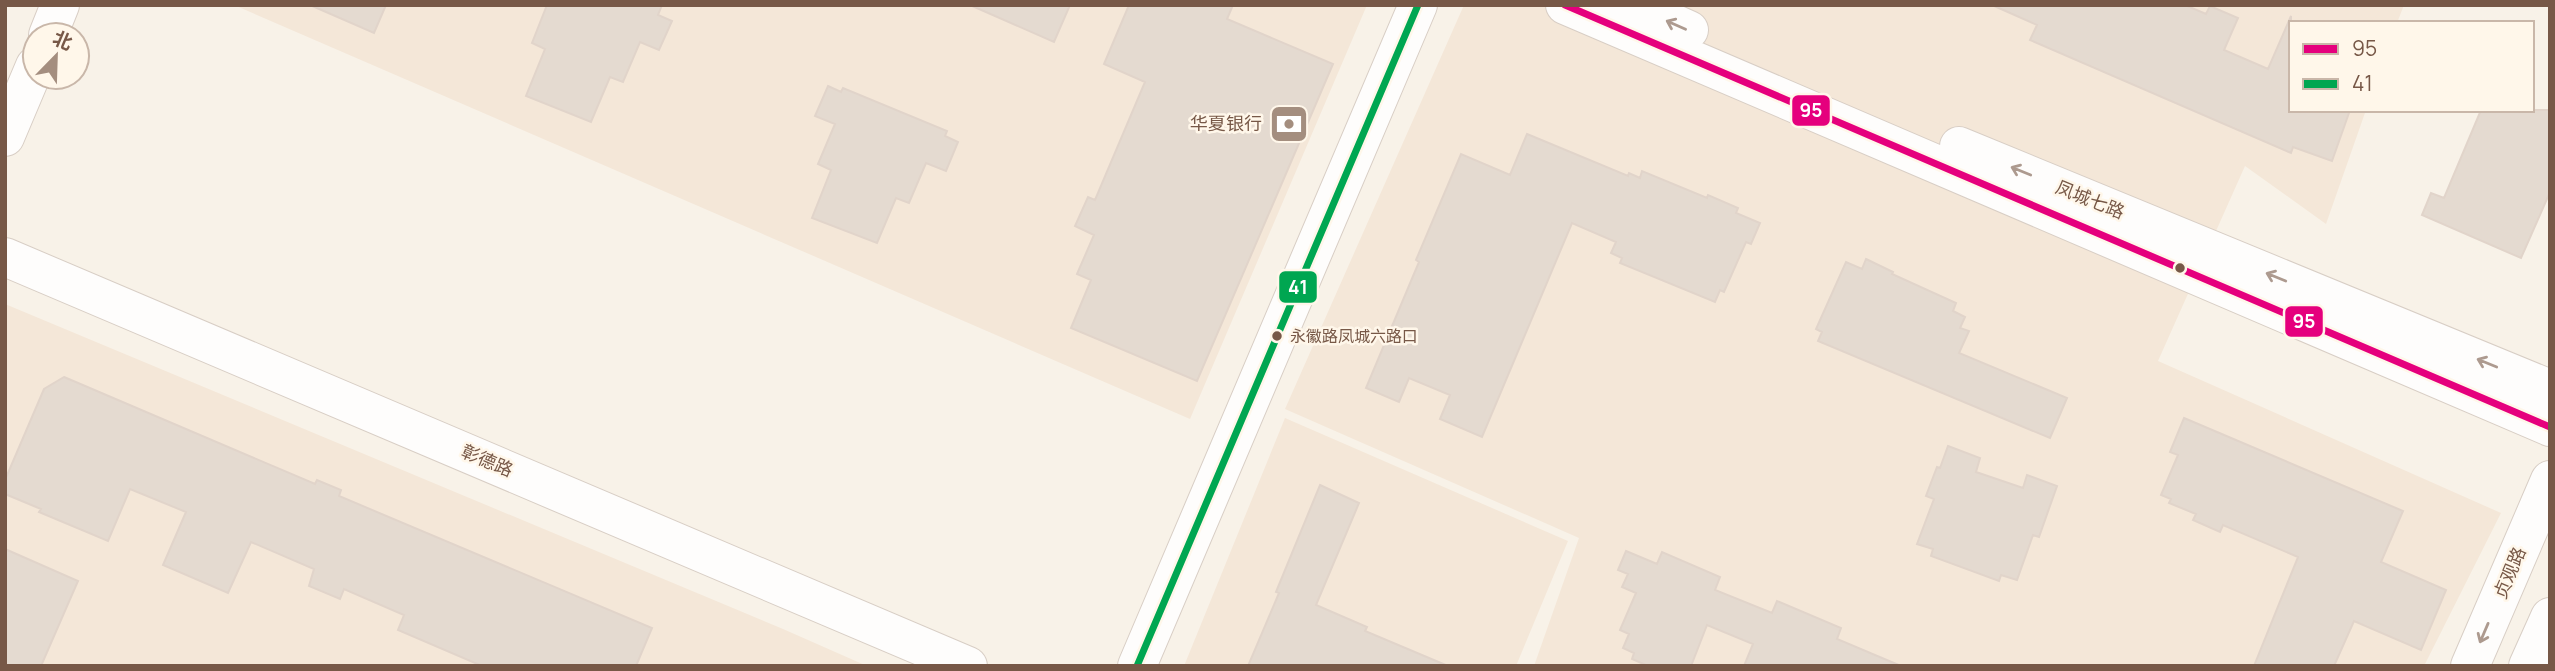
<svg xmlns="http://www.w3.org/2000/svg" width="2555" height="671" font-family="Manrope,'Noto Sans SC',sans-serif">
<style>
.residential{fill:#f4e7d8}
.building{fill:#e4dad0;stroke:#e1d4ca;stroke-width:2}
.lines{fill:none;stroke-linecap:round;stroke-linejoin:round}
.secondary-casing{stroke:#d8cec5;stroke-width:40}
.secondary{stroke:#fefdfc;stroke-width:38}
.bus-1-casing{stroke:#fff7ea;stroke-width:12}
.bus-2-casing{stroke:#fff7ea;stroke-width:12}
.bus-1{stroke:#e5007d;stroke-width:7}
.bus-2{stroke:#00a651;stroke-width:7}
.oneway{stroke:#ad9a8f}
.bus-dot{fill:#775847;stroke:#fff7ea;stroke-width:2.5}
.labels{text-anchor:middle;stroke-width:5;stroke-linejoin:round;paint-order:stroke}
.bus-label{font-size:16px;fill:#775847;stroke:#fff7ea;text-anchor:start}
.poi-label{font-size:18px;fill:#775847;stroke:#fff7ea;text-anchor:end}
.street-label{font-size:18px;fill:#775847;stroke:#fff7ea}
.line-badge{stroke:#fff7ea;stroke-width:2.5}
.badge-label{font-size:19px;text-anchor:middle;font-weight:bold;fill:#fff}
</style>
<rect width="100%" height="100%" fill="#f8f2e8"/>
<!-- residential -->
<path class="residential" d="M234 5H1367L1190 419Z
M1464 5H2404L2397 23H2291V110H2366L2326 224 2245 166 2158 361 2501 513 2424 666H1534L1579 538 1285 409Z
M5 304 783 629 867 666H5Z
M1285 418 1568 541 1516 666H1184Z"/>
<!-- building -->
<path class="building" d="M310 5H386L374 33Z
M547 5H662L658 15 672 21 659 50 640 42 623 82 610 77 591 122 526 96 545 49 532 43Z
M970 5H1070L1054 42Z
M1129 5H1233L1227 19 1333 64 1197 381 1071 328 1091 280 1077 274 1094 235 1075 226 1088 197 1095 200 1145 82 1104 64Z
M1992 5H2185L2206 14 2210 6 2238 18 2224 50 2268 69 2291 16V110H2350L2332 161 2293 147 2291 153 2030 40 2037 25Z
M828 86 841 92 843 88 947 131 945 136 958 142 946 171 926 163 909 203 896 198 877 243 812 218 831 170 818 164 835 124 815 116Z
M2481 110H2550V192L2521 258 2422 215 2431 193 2444 198Z
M1527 134 1628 176 1629 173 1640 178 1642 171 1707 198 1708 195 1738 208 1736 213 1760 223 1751 244 1746 242 1724 292 1720 290 1715 302 1620 263 1622 258 1611 253 1616 242 1572 223 1482 437 1440 419 1450 395 1409 378 1399 402 1366 388 1419 262 1416 260 1461 154 1510 175Z
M1866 259 1893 272 1892 274 1956 303 1953 311 1965 317 1960 328 1969 331 1959 353 2067 398 2050 438 1818 341 1822 332 1816 329 1846 262 1862 269Z
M64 377 315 484 317 480 341 490 339 496 652 628 636 666H482L398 630 404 615 344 589 340 599 309 586 314 569 251 542 228 593 163 565 186 512 130 489 108 541 39 512 41 509 5 494V480L44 389Z
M2184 418 2403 511 2381 562 2446 590 2421 650 2354 621 2334 666H2254L2298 557 2223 525 2220 532 2193 520 2196 514 2169 503 2171 499 2161 495 2178 455 2170 452Z
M1948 446 1980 458 1976 472 2023 488 2027 475 2057 486 2039 537 2033 535 2017 580 2001 575 1999 581 1931 556 1933 549 1917 544 1934 499 1926 496 1937 467 1940 468Z
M1320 485 1359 503 1316 605 1367 627 1365 631 1448 666H1248L1279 593 1276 592Z
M5 549 78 581 41 666H5Z
M1626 551 1657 564 1662 552 1720 577 1715 590 1772 613 1777 601 1841 628 1837 639 1901 666H1744L1753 644 1707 625 1691 666H1648L1632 659 1634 653 1623 648 1629 634 1620 630 1636 593 1622 587 1628 574 1618 570Z"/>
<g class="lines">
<!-- secondary casing -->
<g class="secondary-casing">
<path id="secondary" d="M1565 5 2550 427
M1633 5 1689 30
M48 35 60 5
M5 137 35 66
M1959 146 2550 389
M5 257 968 666
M1137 666 1418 5
M2470 666 2550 480
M2528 666 2550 617"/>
</g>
<!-- secondary -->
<use href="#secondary" class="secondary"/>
<!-- bus-1 casing -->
<g class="bus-1-casing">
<path id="bus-1" d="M1565 5 2550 427"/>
</g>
<!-- bus-2 casing -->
<g class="bus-2-casing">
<path id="bus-2" d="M1137 666 1418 5"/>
</g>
<!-- bus-1 -->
<use href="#bus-1" class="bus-1"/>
<!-- bus-2 -->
<use href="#bus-2" class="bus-2"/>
</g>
<!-- one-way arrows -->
<defs><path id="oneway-shaft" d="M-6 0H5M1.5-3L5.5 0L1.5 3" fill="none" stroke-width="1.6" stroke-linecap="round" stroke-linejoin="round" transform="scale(1.75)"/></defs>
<g class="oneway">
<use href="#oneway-shaft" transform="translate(1676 25) rotate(-156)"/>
<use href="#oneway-shaft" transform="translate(2021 171) rotate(-158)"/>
<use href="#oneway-shaft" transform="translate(2276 277) rotate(-158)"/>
<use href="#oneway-shaft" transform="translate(2487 363) rotate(-158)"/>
<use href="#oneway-shaft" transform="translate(2484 633) rotate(113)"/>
</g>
<!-- icons -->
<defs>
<g id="bank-square" transform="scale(2.0125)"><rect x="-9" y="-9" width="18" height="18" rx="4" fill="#a48e7f" stroke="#fff7ea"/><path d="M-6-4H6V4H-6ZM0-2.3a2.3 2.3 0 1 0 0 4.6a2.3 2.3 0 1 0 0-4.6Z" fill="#fff"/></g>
</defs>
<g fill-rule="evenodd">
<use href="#bank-square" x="1289" y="124"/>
</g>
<!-- markers -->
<g class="bus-dot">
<circle cx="2180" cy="268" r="6"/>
<circle cx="1277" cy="336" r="6"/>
</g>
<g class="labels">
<!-- bus labels -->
<g class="bus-label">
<text x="1290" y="342">永徽路凤城六路口</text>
</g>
<!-- poi labels -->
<g class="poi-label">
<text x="1262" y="130">华夏银行</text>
</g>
<!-- street labels -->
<g class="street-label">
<text transform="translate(2090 200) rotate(22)" y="6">凤城七路</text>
<text transform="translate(487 461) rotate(23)" y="6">彰德路</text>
<text transform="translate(2510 573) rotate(-67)" y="6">贞观路</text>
</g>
</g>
<g class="line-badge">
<rect x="1791" y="94" width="40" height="33" rx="7" fill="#e5007d"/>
<rect x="1278" y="270" width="40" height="34" rx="7" fill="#00a651"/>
<rect x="2284" y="305" width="40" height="33" rx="7" fill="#e5007d"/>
</g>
<g class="badge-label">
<text x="1811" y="117">95</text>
<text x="1298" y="294">41</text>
<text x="2304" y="328">95</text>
</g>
<!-- border -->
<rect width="2555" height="671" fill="none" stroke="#775847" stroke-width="14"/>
<!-- legend -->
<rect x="2289" y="21" width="245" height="91" fill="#fff7ea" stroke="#c9b7a9" stroke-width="2"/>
<rect x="2303" y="44" width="35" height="10" fill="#e5007d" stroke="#c9b7a9" stroke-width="2"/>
<text x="2352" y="56" font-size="21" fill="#775847">95</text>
<rect x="2303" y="79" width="35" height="10" fill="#00a651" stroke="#c9b7a9" stroke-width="2"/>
<text x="2352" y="91" font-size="21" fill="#775847">41</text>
<!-- north arrow -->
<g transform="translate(56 56) rotate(23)"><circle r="33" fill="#fff7ea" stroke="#c9b7a9" stroke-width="2"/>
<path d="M0-5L12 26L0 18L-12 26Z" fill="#a48e7f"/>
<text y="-10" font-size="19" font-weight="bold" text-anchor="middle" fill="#775847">北</text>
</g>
</svg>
